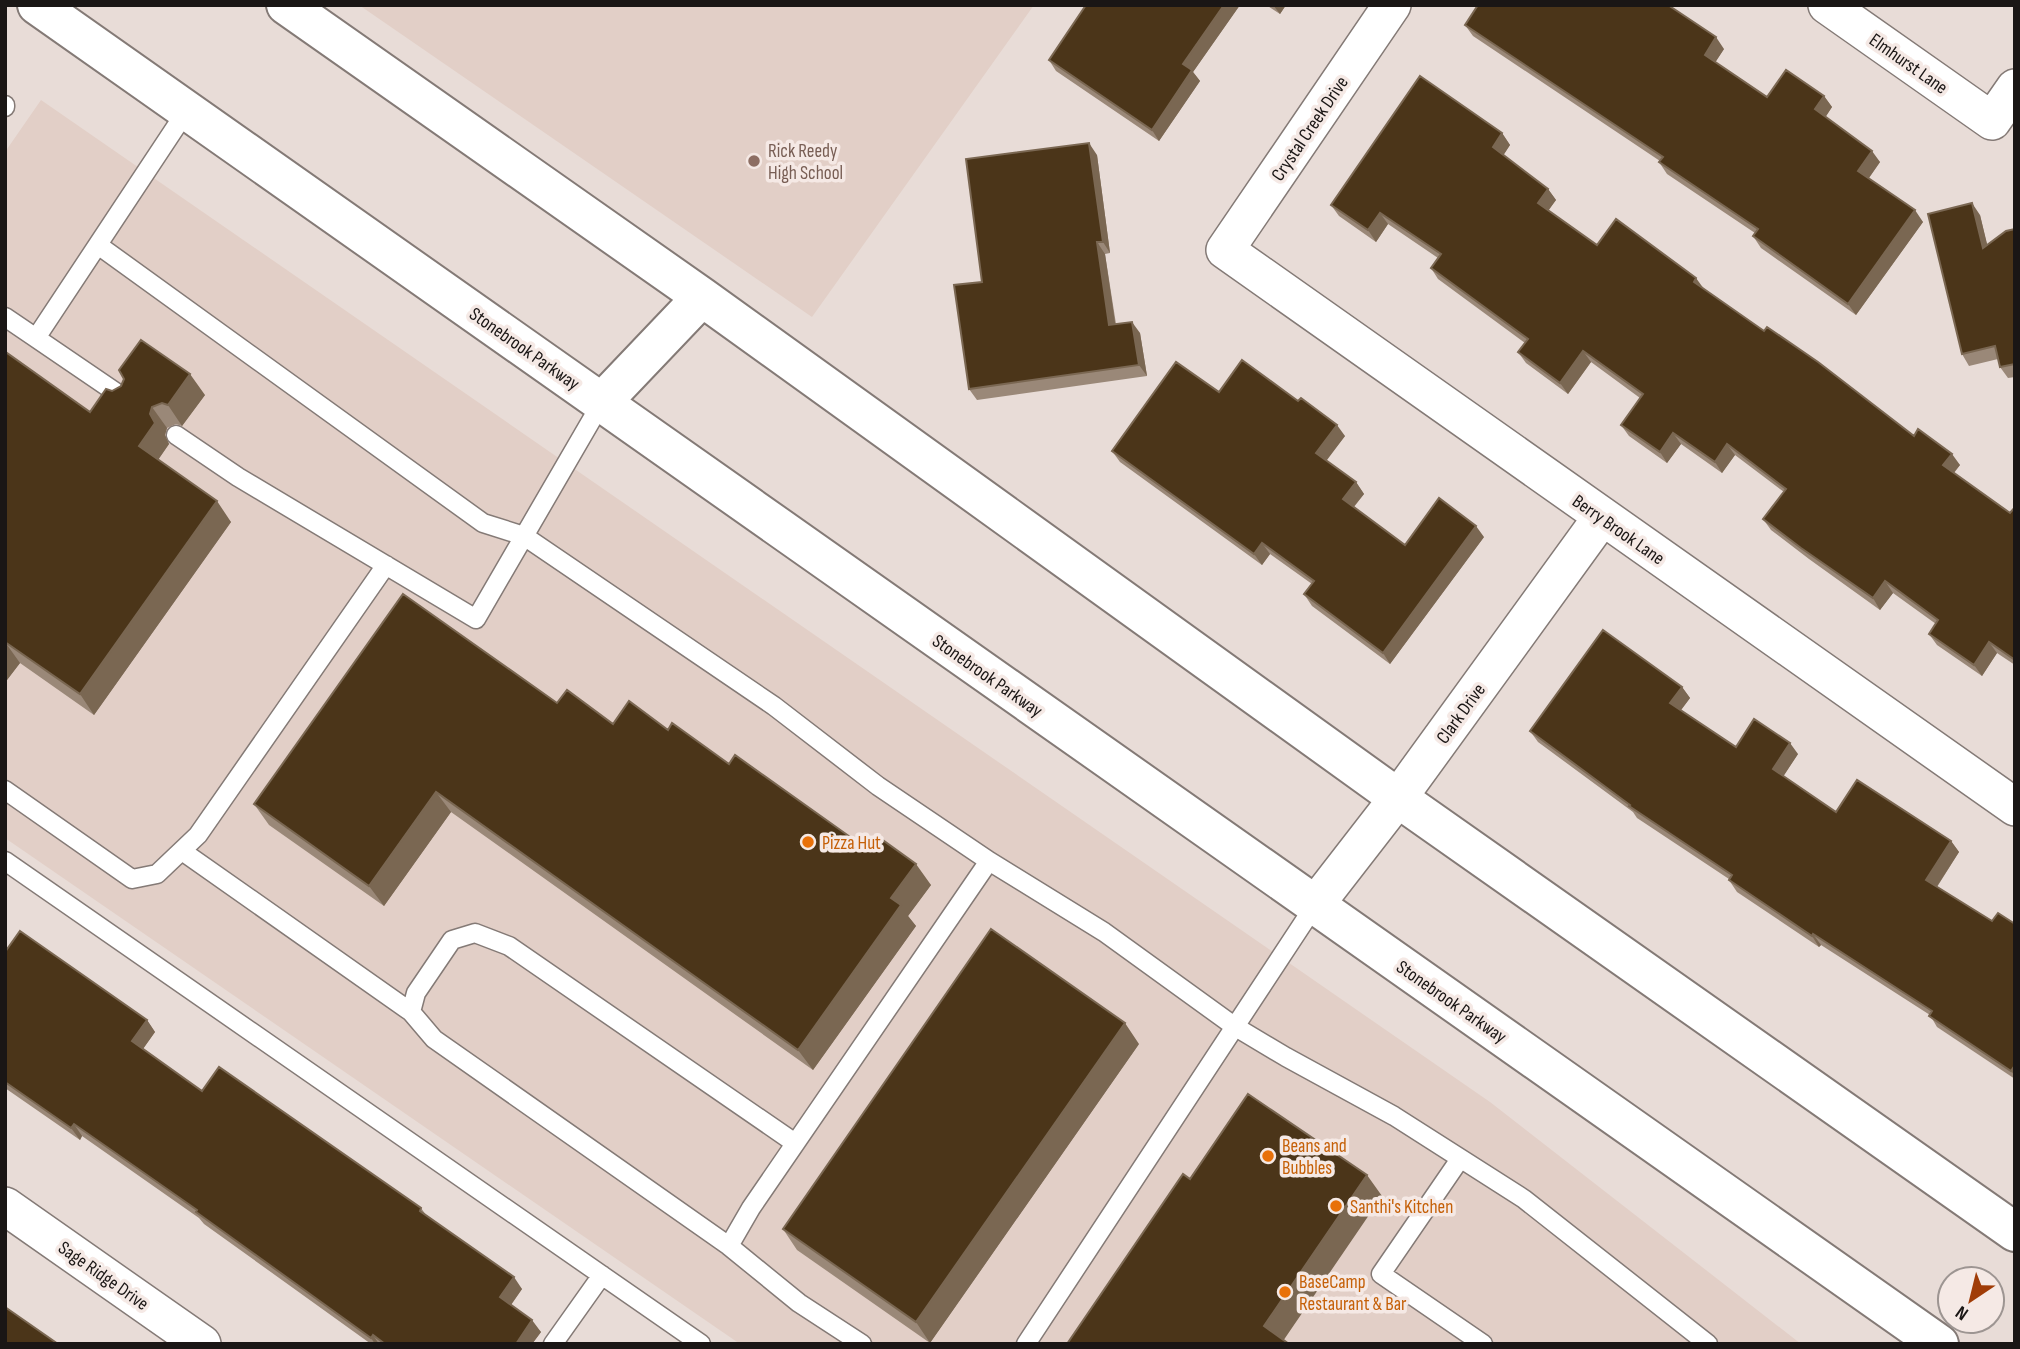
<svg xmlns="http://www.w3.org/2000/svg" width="2020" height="1349" font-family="'Sofia Sans Condensed',sans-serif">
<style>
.built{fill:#e2cfc7}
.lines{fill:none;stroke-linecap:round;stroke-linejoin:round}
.lane-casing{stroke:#847a76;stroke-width:21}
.street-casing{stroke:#847a76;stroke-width:40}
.secondary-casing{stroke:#847a76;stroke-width:42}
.lane{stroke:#fff;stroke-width:18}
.street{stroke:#fff;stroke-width:37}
.secondary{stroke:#fff;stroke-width:38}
.wall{fill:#9a8878}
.shaded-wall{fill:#7a6752}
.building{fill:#4b3519;stroke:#7a6752;stroke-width:2}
.education-dot{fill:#8d6e63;stroke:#f5e9e5;stroke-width:2.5}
.food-dot{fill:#e8710a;stroke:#f5e9e5;stroke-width:2.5}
.labels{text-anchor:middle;stroke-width:7;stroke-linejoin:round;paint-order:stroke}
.street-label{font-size:19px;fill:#1a1615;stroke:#f5e9e5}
.education-label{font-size:19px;fill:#785e54;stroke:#f5e9e5;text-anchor:start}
.food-label{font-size:19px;fill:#c56008;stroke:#f5e9e5;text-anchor:start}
</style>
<rect width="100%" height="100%" fill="#e8dcd7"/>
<!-- built -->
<path class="built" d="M359 5H1034L812 317Z
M41 100 1490 1102 1801 1344H740L5 838V152Z"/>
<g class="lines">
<!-- lane casing -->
<g class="lane-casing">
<path id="lane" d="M5 105V107
M98 245 483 523 524 536 774 706 878 786 989 861
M5 317 36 338
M127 400 36 338 187 110
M176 435 238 477 476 619 602 402
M5 790 132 879 157 874 198 835 386 565
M182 851 411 1012
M5 861 701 1344
M1460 1159 1381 1274 1483 1344
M729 1246 434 1039 411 1012 416 993 452 940 475 933 509 946 795 1143
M553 1344 602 1275
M862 1344 799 1303 729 1246 751 1208 989 861 1104 932 1234 1026 1286 1057 1394 1116 1524 1199 1708 1344
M1026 1344 1315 905"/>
</g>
<!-- street casing -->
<g class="street-casing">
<path id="street" d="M1392 5 1225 250 2015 807
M1827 5 1992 121 2015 88
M1315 905 1398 798 1602 517
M5 1206 202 1344"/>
</g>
<!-- secondary casing -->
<g class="secondary-casing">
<path id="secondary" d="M37 5 1939 1344
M286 5 702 297 1398 798 2015 1232
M602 402 702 297"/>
</g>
<!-- lane -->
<use href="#lane" class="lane"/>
<!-- street -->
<use href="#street" class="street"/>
<!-- secondary -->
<use href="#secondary" class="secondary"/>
</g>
<!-- wall -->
<path class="wall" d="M1086 5H1240L1193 72 1200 81 1159 141 1056 71 1049 60Z
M1266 5H1286L1280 14Z
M1465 25 1724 49 1715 62 1767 97 1824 96 1832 107 1825 117 1880 162 1869 178 1923 222 1856 315 1761 248 1753 236 1755 233 1667 174 1659 162 1660 161 1473 36Z
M1502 133 1510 145 1503 155 1548 189 1556 200 1548 210 1597 245 1703 288 1914 436 1960 465 1954 473 2010 513 2015 507V665L1997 653 1982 676 1937 645 1929 634 1936 624 1893 593 1880 610 1809 559 1771 530 1763 519 1784 492 1735 455 1722 473 1681 444 1667 463 1629 436 1621 425 1640 398 1591 362 1568 394 1526 363 1518 352 1525 343 1438 279 1431 268 1438 258 1388 224 1376 242 1339 216 1331 205Z
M1097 155 1110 253 1105 254 1116 324 1140 333 1147 376 977 400 969 389 982 282Z
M1980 215 1987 245 2015 229V377L2008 378 2000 367 1998 359 1969 366 1962 354Z
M5 354 90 412 112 391 205 395 182 426 176 424 167 428 165 435 169 444 158 460 231 522 94 715 20 663 7 680 5 679Z
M1219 392 1345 436 1326 460 1356 482 1364 494 1354 507 1405 545 1484 537 1390 664 1312 606 1304 594 1312 584 1270 554 1262 565 1120 462 1112 451Z
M1682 687 1690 698 1681 710 1736 747 1798 754 1783 776 1836 812 1951 841 1959 852 1937 887 1992 921 2015 924V1079L1937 1027 1930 1015 1821 945 1819 947 1737 892 1729 880V879L1637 818 1633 812 1538 742 1530 731Z
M557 703 729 764 867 849 931 885 908 916 916 926 813 1070 451 812 384 906 269 825 254 804Z
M5 952 147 1020 155 1032 143 1049 202 1091 421 1208 426 1215 522 1289 511 1305 541 1332 532 1344H371L204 1224 199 1218 82 1136 80 1140 5 1088Z
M1139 1044 930 1343 797 1250 783 1229Z"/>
<!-- shaded-wall -->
<path class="shaded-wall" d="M1224 5H1240L1193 72 1200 81 1159 141 1152 130 1183 64Z
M1273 5H1286L1280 14Z
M1716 37 1724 49 1713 66 1705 55Z
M1824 96 1832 107 1823 121 1815 109Z
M1502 133 1510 145 1501 159 1493 147Z
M1089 143 1097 155 1110 253 1103 242Z
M1872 151 1880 162 1866 182 1858 171Z
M1548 189 1556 200 1546 214 1538 203Z
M1972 203 1980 215 1991 260 1983 248Z
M1915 210 1923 222 1856 315 1848 304Z
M1380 213 1388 224 1376 242 1368 230Z
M1097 242 1105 254 1117 336 1109 325Z
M1696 278 1704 289 1694 282Z
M1132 322 1140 333 1147 376 1139 365Z
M1583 351 1591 362 1568 394 1560 383Z
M190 374 205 395 182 426 168 405Z
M152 407 167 428 165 435 169 444 153 467 139 446Z
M1337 425 1345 436 1324 464 1316 453Z
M1673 433 1681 444 1667 463 1660 452Z
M1727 444 1735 455 1722 473 1715 462Z
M1952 454 1960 465 1951 476 1943 465Z
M1356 482 1364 494 1351 510 1343 499Z
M217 501 231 522 94 715 80 694Z
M1476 526 1484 537 1390 664 1383 653Z
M1262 543 1270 554 1262 565 1254 554Z
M1885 581 1893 593 1880 610 1873 598Z
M5 642 20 663 7 680 5 678Z
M1989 642 1997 653 1982 676 1974 665Z
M1682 687 1690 698 1678 714 1670 703Z
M1790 743 1798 754 1781 780 1773 769Z
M436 792 451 812 384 906 369 886Z
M1951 841 1959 852 1934 891 1926 880Z
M916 864 931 885 908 916 916 926 813 1070 798 1050 891 898Z
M1813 934 1821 945 1819 947 1812 936Z
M147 1020 155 1032 140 1053 132 1041Z
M1125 1023 1139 1044 930 1343 916 1322Z
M2015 1065V1076L2011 1071Z
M74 1124 82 1136 80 1140 71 1128Z
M1367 1175 1382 1196 1281 1344 1264 1326Z
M514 1277 522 1289 508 1309 500 1297Z
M532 1320 541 1332 532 1344H516Z
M373 1335 379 1344H375L371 1338Z"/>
<!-- building -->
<path class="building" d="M1086 5H1224L1183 64 1192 70 1152 130 1049 60Z
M1478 5H1668L1716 37 1705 55 1767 97 1786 70 1824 96 1815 109 1872 151 1858 171 1915 210 1848 304 1753 236 1758 229 1659 162 1663 157 1465 25Z
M1420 76 1502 133 1493 147 1548 189 1538 203 1597 245 1616 219 1696 278 1694 282 1764 331 1767 327 1818 362 1914 436 1918 429 1952 454 1943 465 2010 513 2015 507V660L1989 642 1974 665 1929 634 1938 620 1885 581 1873 598 1801 548 1763 519 1786 489 1727 444 1715 462 1673 433 1660 452 1621 425 1643 394 1583 351 1560 383 1518 352 1528 339 1431 268 1441 254 1380 213 1368 230 1331 205Z
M1089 143 1103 242H1097L1109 325 1132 322 1139 365 969 389 954 285 982 282 966 159Z
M1972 203 1983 248 2006 231 2015 229V364L2000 367 1995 346 1962 354 1928 214Z
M141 340 190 374 168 405 162 403 152 407 150 414 155 423 139 446 217 501 80 694 5 642V354L7 353 90 412 106 389 112 391 121 386 124 379 119 370Z
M1242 360 1298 401 1301 398 1337 425 1316 453 1356 482 1343 499 1405 545 1439 498 1476 526 1383 653 1304 594 1314 581 1262 543 1254 554 1112 451 1176 362 1219 392Z
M403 594 557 703 567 690 613 724 629 701 668 730 672 723 729 764 735 755 867 849 877 836 916 864 891 898 901 905 798 1050 436 792 369 886 254 804Z
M1603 630 1682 687 1670 703 1736 747 1754 719 1790 743 1773 769 1836 812 1857 780 1951 841 1926 880 1992 921 1998 913 2015 924V1065L2011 1071 1929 1016 1932 1011 1813 934 1812 936 1729 880 1732 875 1629 806 1630 805 1530 731Z
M991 929 1125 1023 916 1322 783 1229Z
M20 931 147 1020 132 1041 202 1091 219 1067 421 1208 420 1211 514 1277 500 1297 532 1320 516 1344H385L373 1335 371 1338 196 1212 197 1210 74 1124 71 1128 5 1082V952Z
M1248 1094 1367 1175 1264 1326 1289 1344H1067L1183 1174 1190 1179Z
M5 1307 58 1344H5Z"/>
<!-- markers -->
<circle class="education-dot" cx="754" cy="161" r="7"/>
<g class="food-dot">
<circle cx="808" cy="842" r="7"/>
<circle cx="1268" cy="1156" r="7"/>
<circle cx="1336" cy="1206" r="7"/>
<circle cx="1285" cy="1292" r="7"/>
</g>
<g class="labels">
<!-- street labels -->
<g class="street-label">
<text transform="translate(1909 63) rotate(35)" y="7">Elmhurst Lane</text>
<text transform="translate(1309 128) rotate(-56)" y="7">Crystal Creek Drive</text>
<text transform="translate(525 348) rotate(35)" y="7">Stonebrook Parkway</text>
<text transform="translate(1619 529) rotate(35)" y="7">Berry Brook Lane</text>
<text transform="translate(988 675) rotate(35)" y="7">Stonebrook Parkway</text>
<text transform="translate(1460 713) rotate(-54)" y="7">Clark Drive</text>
<text transform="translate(1452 1001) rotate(35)" y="7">Stonebrook Parkway</text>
<text transform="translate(104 1275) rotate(35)" y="7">Sage Ridge Drive</text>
</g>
<!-- education labels -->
<g class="education-label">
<text x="768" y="157">Rick Reedy<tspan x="768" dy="22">High School</tspan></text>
</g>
<!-- food labels -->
<g class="food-label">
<text x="822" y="849">Pizza Hut</text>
<text x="1282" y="1152">Beans and<tspan x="1282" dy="22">Bubbles</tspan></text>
<text x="1350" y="1213">Santhi's Kitchen</text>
<text x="1299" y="1288">BaseCamp<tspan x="1299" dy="22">Restaurant &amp; Bar</tspan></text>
</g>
</g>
<!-- border -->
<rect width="2020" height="1349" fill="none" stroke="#1a1615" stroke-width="14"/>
<!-- north arrow -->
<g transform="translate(1971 1300) rotate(215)"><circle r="33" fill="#f5e9e5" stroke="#9d9592" stroke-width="2"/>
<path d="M0-5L12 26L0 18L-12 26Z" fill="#a03c07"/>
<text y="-10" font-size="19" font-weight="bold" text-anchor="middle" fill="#1a1615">N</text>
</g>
</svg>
